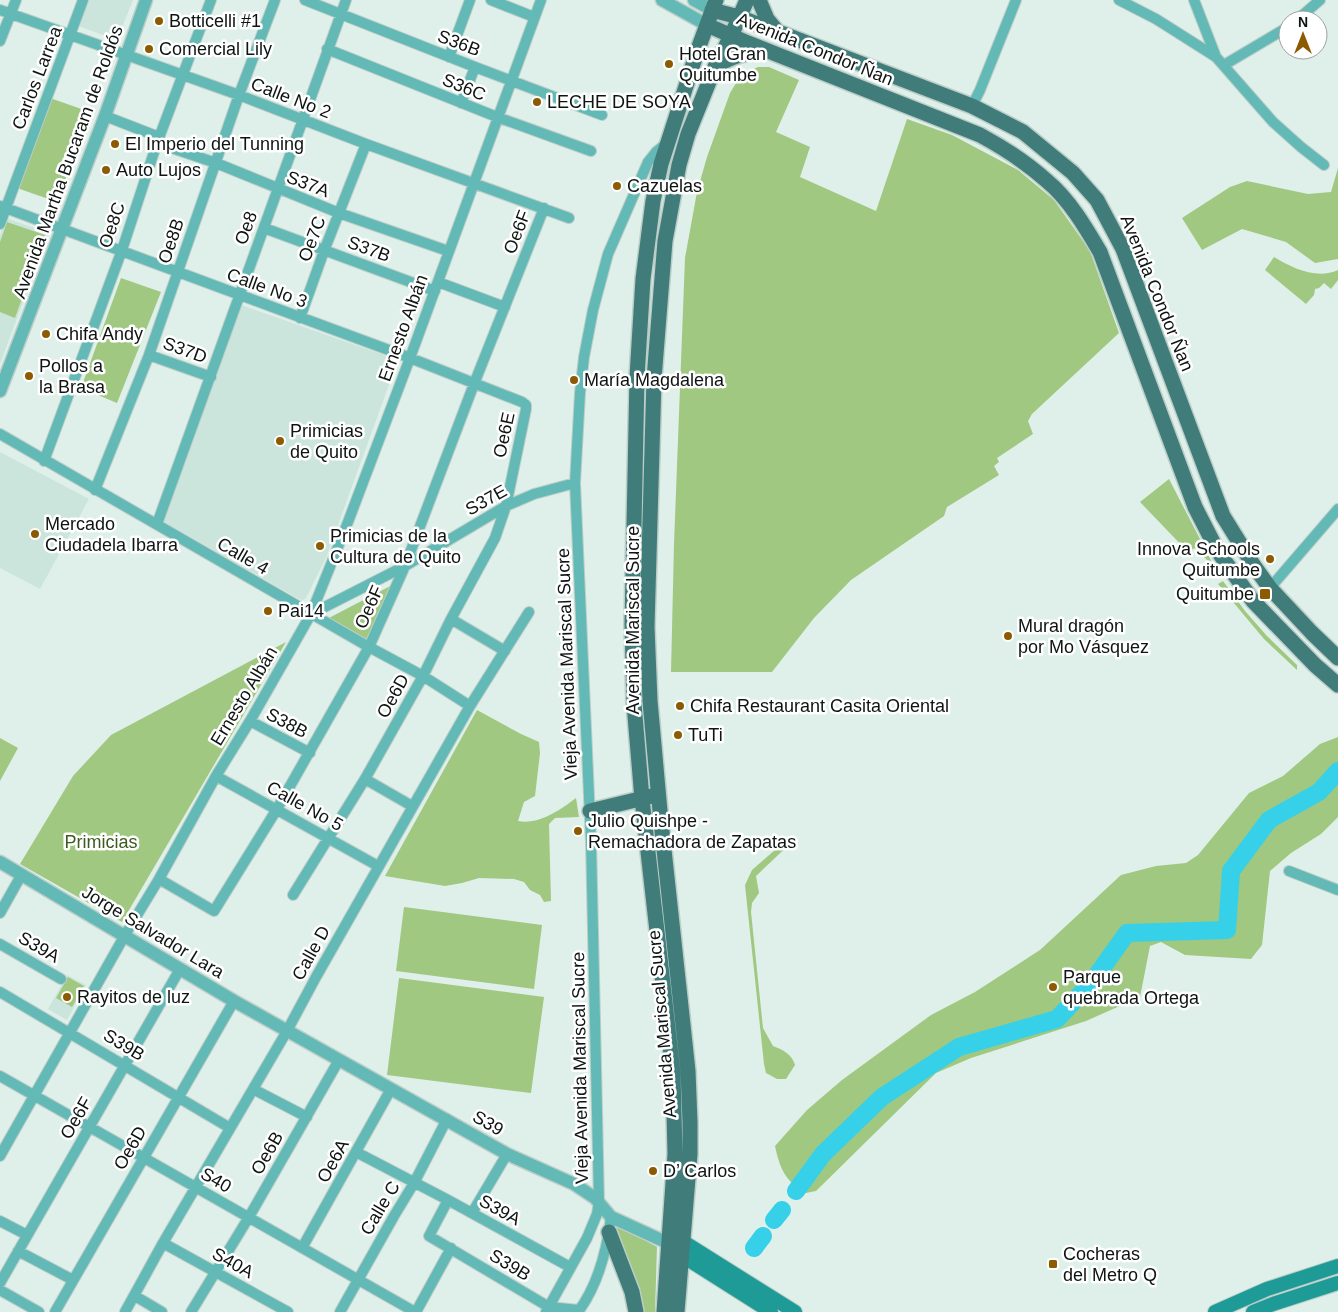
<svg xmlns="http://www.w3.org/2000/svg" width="1338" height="1312" font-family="Helvetica,sans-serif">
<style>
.built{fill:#cbe5dc}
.green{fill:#a0c881}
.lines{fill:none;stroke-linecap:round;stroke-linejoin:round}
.river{stroke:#36d0e9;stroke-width:18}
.minor-casing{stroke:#bdcdc7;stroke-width:12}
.tertiary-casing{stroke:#bdcdc7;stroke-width:15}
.secondary-casing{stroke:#bdcdc7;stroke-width:16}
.primary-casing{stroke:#bdcdc7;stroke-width:18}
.minor{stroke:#63b9b5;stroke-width:10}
.tertiary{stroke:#63b9b5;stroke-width:12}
.secondary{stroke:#1f9b97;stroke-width:14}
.primary{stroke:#407d7a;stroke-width:15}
.poi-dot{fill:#8b5a01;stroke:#fff;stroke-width:2}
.labels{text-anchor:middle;stroke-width:5;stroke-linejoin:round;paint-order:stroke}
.poi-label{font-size:18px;fill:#0e1412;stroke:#fff;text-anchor:start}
.street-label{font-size:18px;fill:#0e1412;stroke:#fff}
.park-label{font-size:18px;fill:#3d5b20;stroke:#fff}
</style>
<rect width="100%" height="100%" fill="#def0e9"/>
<!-- built -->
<path class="built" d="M88 0H133L117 40 78 26Z
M6 218 49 233 0 364V235Z
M241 305 398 360 326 558 306 598 303 600 299 599 163 521Z
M0 452 89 499 40 589 0 568Z
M67 975 86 985 67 1020 48 1009Z"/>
<!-- green -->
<path class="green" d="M758 67H769L799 80 776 132 810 147 800 177 876 211 907 119 952 135 1018 170 1054 200 1090 251 1119 333 1032 414 1028 421 1033 434 997 458 999 462 994 466 999 475 947 507 944 516 851 580 814 618 772 672H671L674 544 685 258 697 192 707 157 730 93 741 75Z
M50 98 90 112 57 202 17 188Z
M1338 168V259L1315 263 1286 242 1242 229 1202 250 1182 218 1230 187 1247 181 1308 194 1331 192Z
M7 222 45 235 15 318 0 312V242Z
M1274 257C1292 268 1317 280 1338 270V280L1331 289 1324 283 1319 288 1315 289 1314 295 1306 304 1265 270Z
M121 278 161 292 117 403 81 388Z
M1169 479 1215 568 1195 548 1188 552 1140 502Z
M1223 581 1245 611 1267 636 1297 665V670L1264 639 1218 584Z
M396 583 367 642 325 620Z
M286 642 122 922 20 864 73 776 111 735Z
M477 710 521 734 539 742 540 753 535 796 524 802 518 821C539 825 560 810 576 798L579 817 555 818 549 824 551 901 544 902 540 895 530 890 524 882 514 879 479 878 462 883 445 886 385 876Z
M1338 737V817L1321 834 1291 853 1270 871 1262 945 1251 959 1185 955 1161 942 1150 946 1140 997 1086 1021 971 1058 936 1073 816 1191 806 1193C785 1181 780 1169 775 1146L807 1110 842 1080 931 1015 975 992 1040 950 1121 875 1156 866 1186 863 1198 855 1249 793 1283 776 1320 744Z
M0 738 18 748 0 781Z
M790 837 794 840 756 876 759 893 752 903 751 912 763 1028 773 1046C783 1050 792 1054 795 1065L786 1079H777L766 1073 764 1064 745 885 752 870Z
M404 907 542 925 534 989 396 971Z
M68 977 84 986 72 1007 56 998Z
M399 978 544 997 531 1093 387 1075Z
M613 1223 657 1247 655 1312H639Z"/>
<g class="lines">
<!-- river -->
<path class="river" d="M796 1191 823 1154 882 1097 959 1047 1057 1019 1092 982 1127 933 1227 930 1231 871 1269 820 1319 792 1338 771
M774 1220 782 1210
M754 1248 763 1236"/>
<!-- minor casing -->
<g class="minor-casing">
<path id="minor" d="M305 0 475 67 602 115
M491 0 534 17
M1119 0 1156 19 1216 57 1273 122 1301 147 1324 165
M1194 0 1216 57
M0 10 239 95 366 144 569 218
M1297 20 1320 0
M0 41 16 0
M327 49 497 117 591 151
M449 57 470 0
M1224 65 1288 27
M461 103 475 67
M972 106 980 90 1016 0
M105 116 159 137
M157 143 216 163 339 213 448 251
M0 206 405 356 522 402 526 405V409L506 506 495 538 451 619 423 676 365 779 293 895
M0 224 83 0
M264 228 435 291
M438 282 505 307
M300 318 324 251 366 144
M149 355 211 377
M0 434 369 647 423 676 470 706
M44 461 122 250 157 143 211 0
M95 490 149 355 239 95 275 0
M157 524 346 0
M1270 588 1338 509
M311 614 405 566 506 506 534 494 575 483
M451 619 505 651
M250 721 310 753
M216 776 378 866
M365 779 412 806
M1289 871 1338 890
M159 879 214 911 277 809 369 647 405 566 474 384 544 208
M0 913 22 874
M0 944 61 979
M0 992 230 1128
M0 1076 415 1312
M253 1089 307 1117
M356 1152 448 1200 570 1267
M0 1156 125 935 159 879 216 776 250 721 311 614 348 522 410 358 541 0
M448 1200 429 1236 549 1307 579 1310
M472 1213 507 1154
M0 1221 27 1235
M163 1243 288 1312
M302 1248 391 1089
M18 1251 73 1280
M0 1283 180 969
M0 1290 39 1312
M135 1296 162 1312
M55 1312 234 1001
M125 1312 163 1243 287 1031 316 977 470 706 529 612
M191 1312 249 1217 339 1060
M340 1312 394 1216 414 1183 447 1119
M416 1312 451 1248
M546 1312 587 1238 597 1214 599 1202 591 841 575 483 580 393 584 357 593 310 608 254 648 162 656 152 666 144
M578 1312C598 1285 607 1250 611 1217"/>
</g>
<!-- tertiary casing -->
<g class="tertiary-casing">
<path id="tertiary" d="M662 0 707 25
M694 0 712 10
M0 391 105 116 146 0
M0 862 234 1001 391 1089 507 1154 574 1184 595 1198 611 1217 670 1244"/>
</g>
<!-- secondary casing -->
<g class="secondary-casing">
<path id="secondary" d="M673 1243 682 1241 795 1312
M675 1249 681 1255 771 1312
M1215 1312 1267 1289 1338 1266
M1253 1312 1273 1304 1338 1283"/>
</g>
<!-- primary casing -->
<g class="primary-casing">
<path id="primary" d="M759 0 767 19 777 31
M712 10 739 17 972 106 1023 132 1073 173 1097 200 1123 249 1223 516 1254 566 1270 588 1312 633 1338 658
M707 25 748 43 980 135C1004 148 1027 163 1047 181 1069 199 1086 228 1100 252L1195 507 1217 550 1253 601 1315 665 1338 685
M716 66C732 56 746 52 765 52
M590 811 652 796
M609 1232 632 1292 636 1312
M664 1312 675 1154 673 1072 642 799 634 704 632 624 637 377 643 279 653 201 661 164 697 52 716 0
M677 1312 690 1154V1122L688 1071 661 822 650 701 647 627 654 379 665 241 679 165 688 134 715 67 731 36 747 0"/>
</g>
<!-- minor -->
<use href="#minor" class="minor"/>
<!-- tertiary -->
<use href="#tertiary" class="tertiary"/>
<!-- secondary -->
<use href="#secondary" class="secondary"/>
<!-- primary -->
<use href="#primary" class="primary"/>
</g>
<!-- markers -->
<g class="poi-dot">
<circle cx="159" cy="21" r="5"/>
<circle cx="149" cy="49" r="5"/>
<circle cx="669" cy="64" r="5"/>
<circle cx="537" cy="102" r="5"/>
<circle cx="115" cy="144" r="5"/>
<circle cx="106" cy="170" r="5"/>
<circle cx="617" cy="186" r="5"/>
<circle cx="46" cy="334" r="5"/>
<circle cx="29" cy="376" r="5"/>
<circle cx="574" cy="380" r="5"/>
<circle cx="280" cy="441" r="5"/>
<circle cx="35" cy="534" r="5"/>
<circle cx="320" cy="546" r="5"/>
<circle cx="1270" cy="559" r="5"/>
<rect x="1259" y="588" width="12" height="12" rx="2.5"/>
<circle cx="268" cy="611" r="5"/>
<circle cx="1008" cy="636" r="5"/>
<circle cx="680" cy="706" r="5"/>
<circle cx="678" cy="735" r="5"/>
<circle cx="578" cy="831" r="5"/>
<circle cx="1053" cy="987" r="5"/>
<circle cx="67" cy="997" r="5"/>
<circle cx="653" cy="1171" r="5"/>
<rect x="1048" y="1259" width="10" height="10" rx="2.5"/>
</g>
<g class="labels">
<!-- poi labels -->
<g class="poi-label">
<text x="169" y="27">Botticelli #1</text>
<text x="159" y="55">Comercial Lily</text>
<text x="679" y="60">Hotel Gran<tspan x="679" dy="21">Quitumbe</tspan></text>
<text x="547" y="108">LECHE DE SOYA</text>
<text x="125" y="150">El Imperio del Tunning</text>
<text x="116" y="176">Auto Lujos</text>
<text x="627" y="192">Cazuelas</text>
<text x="56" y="340">Chifa Andy</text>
<text x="39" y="372">Pollos a<tspan x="39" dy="21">la Brasa</tspan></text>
<text x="584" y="386">María Magdalena</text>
<text x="290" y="437">Primicias<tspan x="290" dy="21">de Quito</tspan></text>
<text x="45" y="530">Mercado<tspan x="45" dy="21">Ciudadela Ibarra</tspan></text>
<text x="330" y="542">Primicias de la<tspan x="330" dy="21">Cultura de Quito</tspan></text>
<text x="1260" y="555" text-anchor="end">Innova Schools<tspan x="1260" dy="21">Quitumbe</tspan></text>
<text x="1254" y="600" text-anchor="end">Quitumbe</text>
<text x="278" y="617">Pai14</text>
<text x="1018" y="632">Mural dragón<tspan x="1018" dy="21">por Mo Vásquez</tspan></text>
<text x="690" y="712">Chifa Restaurant Casita Oriental</text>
<text x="688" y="741">TuTi</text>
<text x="588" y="827">Julio Quishpe -<tspan x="588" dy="21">Remachadora de Zapatas</tspan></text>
<text x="1063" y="983">Parque<tspan x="1063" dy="21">quebrada Ortega</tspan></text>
<text x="77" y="1003">Rayitos de luz</text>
<text x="663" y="1177">D’ Carlos</text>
<text x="1063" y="1260">Cocheras<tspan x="1063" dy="21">del Metro Q</tspan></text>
</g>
<!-- street labels -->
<g class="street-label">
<text transform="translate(459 43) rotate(21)" y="6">S36B</text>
<text transform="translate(815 49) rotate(22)" y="6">Avenida Condor Ñan</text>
<text transform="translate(37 78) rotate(-69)" y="6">Carlos Larrea</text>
<text transform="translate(464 87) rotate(22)" y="6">S36C</text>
<text transform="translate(291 98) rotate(21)" y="6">Calle No 2</text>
<text transform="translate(68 162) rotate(-70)" y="6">Avenida Martha Bucaram de Roldós</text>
<text transform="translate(308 184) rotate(21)" y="6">S37A</text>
<text transform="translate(112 225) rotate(-71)" y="6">Oe8C</text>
<text transform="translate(246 228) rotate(-70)" y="6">Oe8</text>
<text transform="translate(517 232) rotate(-69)" y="6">Oe6F</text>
<text transform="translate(312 239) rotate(-69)" y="6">Oe7C</text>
<text transform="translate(171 241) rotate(-71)" y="6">Oe8B</text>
<text transform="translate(369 249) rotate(20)" y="6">S37B</text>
<text transform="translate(267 288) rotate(20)" y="6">Calle No 3</text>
<text transform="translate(1157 293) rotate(68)" y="6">Avenida Condor Ñan</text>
<text transform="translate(403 328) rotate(-70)" y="6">Ernesto Albán</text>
<text transform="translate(185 350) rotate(20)" y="6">S37D</text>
<text transform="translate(504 435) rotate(-78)" y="6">Oe6E</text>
<text transform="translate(486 500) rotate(-29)" y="6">S37E</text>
<text transform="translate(243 556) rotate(30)" y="6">Calle 4</text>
<text transform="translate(369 607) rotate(-66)" y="6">Oe6F</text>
<text transform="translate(633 620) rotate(-90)" y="6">Avenida Mariscal Sucre</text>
<text transform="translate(567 664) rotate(-92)" y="6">Vieja Avenida Mariscal Sucre</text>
<text transform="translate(244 696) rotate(-59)" y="6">Ernesto Albán</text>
<text transform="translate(393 696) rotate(-61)" y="6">Oe6D</text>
<text transform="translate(287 723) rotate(28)" y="6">S38B</text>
<text transform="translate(305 806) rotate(29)" y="6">Calle No 5</text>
<text transform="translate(153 932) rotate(31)" y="6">Jorge Salvador Lara</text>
<text transform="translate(39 947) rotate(30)" y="6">S39A</text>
<text transform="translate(311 953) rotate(-61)" y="6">Calle D</text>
<text transform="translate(662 1024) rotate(-95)" y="6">Avenida Mariscal Sucre</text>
<text transform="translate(124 1045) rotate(31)" y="6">S39B</text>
<text transform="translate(580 1068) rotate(-91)" y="6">Vieja Avenida Mariscal Sucre</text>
<text transform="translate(76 1118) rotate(-60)" y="6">Oe6F</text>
<text transform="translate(488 1123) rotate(30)" y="6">S39</text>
<text transform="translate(130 1148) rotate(-60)" y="6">Oe6D</text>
<text transform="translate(267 1153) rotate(-60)" y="6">Oe6B</text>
<text transform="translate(333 1161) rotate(-61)" y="6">Oe6A</text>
<text transform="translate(216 1180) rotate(30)" y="6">S40</text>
<text transform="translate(380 1208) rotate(-59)" y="6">Calle C</text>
<text transform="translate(500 1210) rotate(29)" y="6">S39A</text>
<text transform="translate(233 1263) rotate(29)" y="6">S40A</text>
<text transform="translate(510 1265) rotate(31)" y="6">S39B</text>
</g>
<!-- park labels -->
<g class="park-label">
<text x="101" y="848">Primicias</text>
</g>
</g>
<!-- north arrow -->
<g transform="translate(1303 35)"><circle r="24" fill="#ffffff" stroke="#9fa1a0"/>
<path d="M0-4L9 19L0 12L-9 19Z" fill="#8b5a01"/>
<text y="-8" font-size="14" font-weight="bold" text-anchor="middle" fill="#0e1412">N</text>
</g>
</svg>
